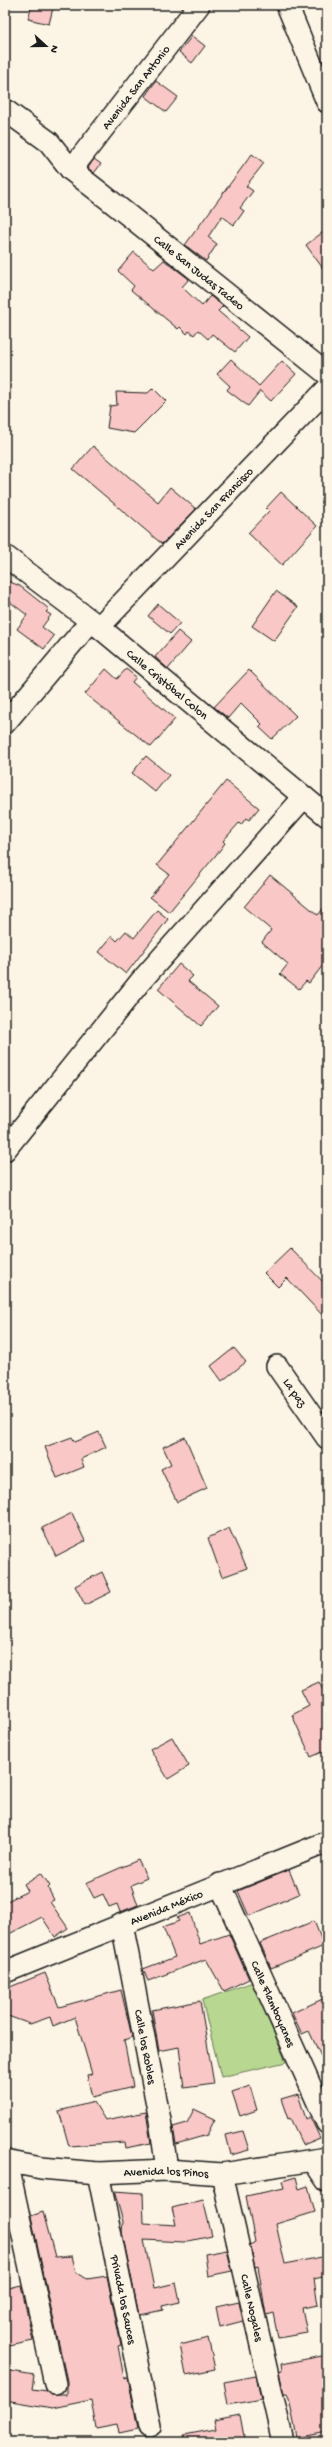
<svg xmlns="http://www.w3.org/2000/svg" width="332" height="2447" font-family="'Gochi Hand',sans-serif">
<style>
.built{fill:#fbe8dc}
.green{fill:#b8d891;stroke:#6a7a56}
.building{fill:#f9c8c6;stroke:#1c1c1c}
.lines{fill:none;stroke-linecap:round;stroke-linejoin:round}
.minor-casing{stroke:#1c1c1c;stroke-width:24}
.minor{stroke:#fcf5e5;stroke-width:21}
.labels{text-anchor:middle;stroke-width:3;stroke-linejoin:round;paint-order:stroke}
.street-label{font-size:12px;fill:#1c1c1c;stroke:#fcf5e5}
</style>
<rect width="100%" height="100%" fill="#fcf5e5"/>
<filter id="ink" filterUnits="userSpaceOnUse"><feTurbulence type="fractalNoise" baseFrequency=".025" numOctaves="2"/><feDisplacementMap in="SourceGraphic" scale="8" xChannelSelector="R" yChannelSelector="G"/><feConvolveMatrix kernelMatrix="1 2 1 2 8 2 1 2 1" color-interpolation-filters="sRGB"/></filter>
<g filter="url(#ink)">
<!-- built -->
<path class="built" d="M327 2392V2442H298L286 2401Z"/>
<!-- green -->
<path class="green" d="M253 1982 286 2062 221 2077 202 2000Z"/>
<!-- building -->
<path class="building" d="M32 5 53 8 49 24 28 19Z
M192 36 205 46 192 63 179 52Z
M156 81 178 97 166 112 145 96Z
M252 154 264 163 246 186 253 191 240 208 244 211 234 225 222 216 208 237 217 244 206 261 185 245Z
M94 159 101 164 94 173 88 168Z
M327 229V274L306 245Z
M134 252 154 269 164 260 189 279 182 287 202 306 210 296 223 306 218 311 248 337 235 352 212 334 208 339 198 330 194 335 189 331 187 334 180 327 178 329 131 290 134 286 118 271Z
M231 359 259 386 282 361 296 374 271 401 260 391 248 406 227 390 230 386 217 374Z
M153 388 166 401 134 433 107 428 110 406 117 405 116 392 148 393Z
M93 446 158 502 170 487 196 509 162 544 73 469Z
M281 492 317 526 282 565 248 533 269 511 266 508Z
M5 580 20 586 49 609 46 612 51 615 42 627 54 636 44 649 17 629 27 615 5 598Z
M276 591 298 607 274 641 252 626Z
M158 604 180 623 170 634 148 616Z
M178 631 191 642 168 669 155 657Z
M106 669 117 679 126 669 136 677 132 682 175 719 151 747 85 694Z
M249 670 296 716 272 739 259 727 262 724 241 703 228 718 214 707Z
M146 756 169 775 155 792 132 773Z
M226 781 259 808 249 820 246 818 241 825 239 823 223 841 225 843 220 850 169 912 150 897 169 874 157 865Z
M270 875 318 915 327 904V960L309 983 306 981 299 989 280 974 288 964 262 942 271 930 244 907Z
M157 910 168 919 126 974 99 952 112 936 117 941 126 931 134 938Z
M179 964 193 976 188 981 218 1006 201 1026 158 989Z
M290 1248 327 1286V1320L287 1278 278 1287 264 1273Z
M234 1348 246 1362 222 1381 211 1366Z
M99 1432 106 1447 81 1459 84 1467 57 1478 45 1447 72 1437 75 1442Z
M185 1437 207 1488 177 1502 161 1469 171 1464 163 1447Z
M72 1513 85 1541 56 1556 42 1528Z
M229 1528 247 1568 222 1577 208 1538Z
M102 1572 111 1592 85 1605 75 1586Z
M319 1682 327 1699V1750L311 1757 292 1715 309 1706 301 1690Z
M172 1737 189 1766 168 1779 150 1749Z
M138 1860 147 1878 131 1885 138 1905 120 1912 117 1904 109 1907 103 1894 94 1898 86 1883Z
M289 1870 299 1894 249 1916 238 1891Z
M41 1873 50 1886 48 1888 54 1900 50 1902 68 1928 55 1937 42 1917 9 1934 5 1925V1902L28 1891 24 1884Z
M190 1913 200 1944 229 1934 249 1979 224 1991 206 1959 148 1981 143 1969 175 1957 163 1927 179 1921 177 1918Z
M314 1921 324 1946 271 1968 260 1943Z
M45 1973 59 2007 121 1990 132 2037 124 2040 133 2087 92 2097 87 2075 92 2074 75 2017 53 2026 50 2017 30 2024 5 2015V1989Z
M327 1997V2069L309 2031 302 2034 292 2013Z
M200 2001 214 2084 184 2088 179 2047 159 2051 152 2010Z
M250 2086 257 2110 240 2116 232 2092Z
M298 2094 306 2119 310 2117 320 2138 303 2145 290 2118 288 2119 281 2099Z
M94 2102 105 2120 146 2112 151 2143 125 2148 124 2142 69 2146 59 2111Z
M194 2109 215 2119 207 2135 176 2144 173 2127 187 2123Z
M243 2131 249 2150 231 2155 226 2135Z
M296 2177 299 2189 308 2186 315 2212 276 2224 285 2264 327 2256V2276L314 2279 318 2305 302 2308 307 2333 278 2338 273 2313 266 2315 258 2266 255 2267 250 2245 255 2242 246 2196 284 2188 282 2181Z
M114 2191 143 2193 144 2223 176 2225 172 2208 203 2200 212 2236 184 2242 144 2240 154 2288 176 2283 180 2302 162 2306 163 2310 139 2315 122 2232 123 2221Z
M43 2212 55 2257 72 2256 76 2272 87 2279 107 2276 121 2345 118 2346 124 2378 128 2377 138 2429 119 2433 117 2424 96 2428 91 2400 52 2408 5 2400V2370L34 2375 32 2389 46 2391 52 2395H67V2381L31 2216Z
M227 2250 232 2271 208 2276 205 2254Z
M21 2285 33 2341 5 2347V2289Z
M239 2302 243 2321 220 2327 216 2307Z
M208 2338 215 2369 186 2375 180 2345Z
M327 2355V2432L297 2438 289 2398 287 2394H284L279 2372 282 2371 281 2364Z
M256 2376 261 2399 228 2405 224 2382Z
M240 2415 245 2442H185L184 2435 216 2429 214 2420Z"/>
<g class="lines">
<!-- minor casing -->
<g class="minor-casing">
<g id="minor">
<path d="M287 5 327 102"/>
<path id="s1" d="M5 110 49 142 71 170 98 191 327 374"/>
<path id="s2" d="M71 170 199 5"/>
<path id="s3" d="M5 556 99 627 327 816"/>
<path id="s4" d="M99 627 327 389"/>
<path d="M5 723 90 622"/>
<path d="M5 1150 140 982 304 797"/>
<path id="s5" d="M277 1366 327 1438"/>
<path id="s6" d="M220 1884 327 2123"/>
<path id="s7" d="M122 1924 160 2120 167 2170"/>
<path id="s8" d="M5 1972 327 1842"/>
<path id="s9" d="M5 2161 41 2168 98 2173 167 2170 222 2174 327 2158"/>
<path d="M7 2161 55 2384"/>
<path d="M314 2162 327 2181"/>
<path id="s10" d="M98 2173 150 2426"/>
<path id="s11" d="M222 2174 283 2442"/>
</g>
</g>
<!-- minor -->
<use href="#minor" class="minor"/>
</g>
</g>
<g class="labels">
<!-- street labels -->
<g class="street-label">
<text dy="4" stroke="none"><textPath href="#s2" startOffset="105">Avenida San Antonio</textPath></text>
<text dy="4" stroke="none"><textPath href="#s1" startOffset="254">Calle San Judas Tadeo</textPath></text>
<text dy="4" stroke="none"><textPath href="#s4" startOffset="165">Avenida San Francisco</textPath></text>
<text dy="4" stroke="none"><textPath href="#s3" startOffset="207">Calle Cristóbal Colon</textPath></text>
<text dy="4" stroke="none"><textPath href="#s5" startOffset="32">La paz</textPath></text>
<text dy="4" stroke="none"><textPath href="#s8" startOffset="174">Avenida México</textPath></text>
<text dy="4" stroke="none"><textPath href="#s6" startOffset="131">Calle Flamboyanes</textPath></text>
<text dy="4" stroke="none"><textPath href="#s7" startOffset="125">Calle los Robles</textPath></text>
<text dy="4" stroke="none"><textPath href="#s9" startOffset="162">Avenida los Pinos</textPath></text>
<text dy="4" stroke="none"><textPath href="#s10" startOffset="129">Privada los Sauces</textPath></text>
<text dy="4" stroke="none"><textPath href="#s11" startOffset="137">Calle Nogales</textPath></text>
</g>
</g>
<!-- margin -->
<rect width="332" height="2447" fill="none" stroke="#fcf5e5" stroke-width="20"/>
<rect x="10" y="10" width="312" height="2427" fill="none" stroke="#1c1c1c" stroke-width="1.5" filter="url(#ink)"/>
<!-- north arrow -->
<g transform="translate(46 46) rotate(111)" stroke="#fcf5e5" stroke-width="3" paint-order="stroke">
<path d="M0-3L7 15L0 10L-7 15Z" fill="#1c1c1c"/>
<text y="-6" font-size="11" font-weight="bold" text-anchor="middle" fill="#1c1c1c">N</text>
</g>
</svg>
